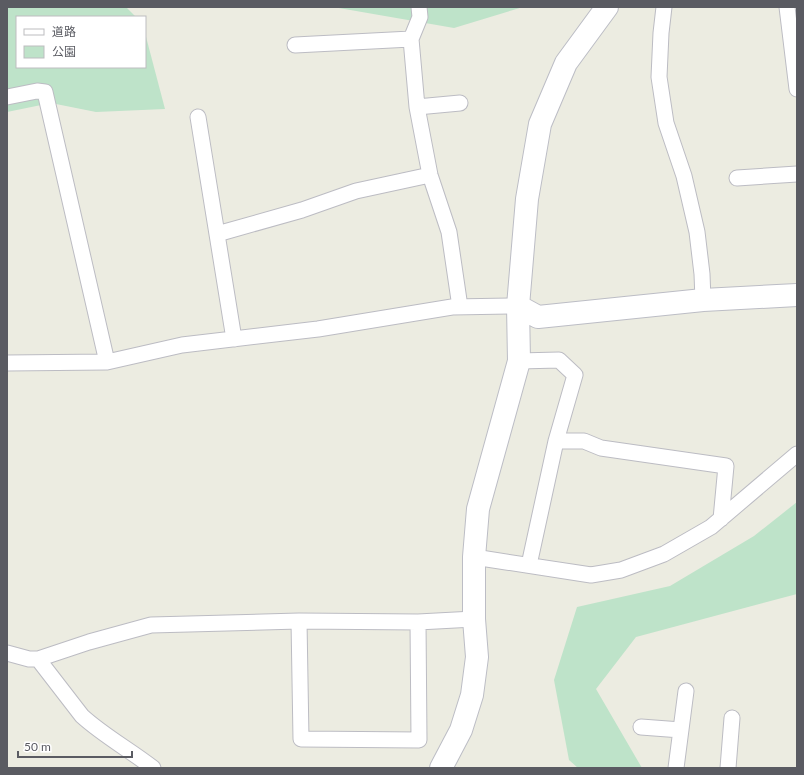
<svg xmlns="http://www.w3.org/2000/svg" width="804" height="775" font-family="Lato,'Noto Sans JP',sans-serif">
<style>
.green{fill:#bee3c9}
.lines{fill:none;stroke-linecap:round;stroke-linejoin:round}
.street-casing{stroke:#bcbcc3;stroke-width:17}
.secondary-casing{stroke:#bcbdc5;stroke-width:24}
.street{stroke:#fff;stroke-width:15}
.secondary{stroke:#fff;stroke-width:22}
</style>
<rect width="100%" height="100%" fill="#ecece1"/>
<!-- green -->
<path class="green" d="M7 7H126L136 17H17V67H145V33L165 109 96 112 51 103 7 112Z
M214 7H324L215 8Z
M333 7H523L454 28Z
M797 502V594L636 637 596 689 642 768H578L569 760 554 680 577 607 670 586 754 536Z"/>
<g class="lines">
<!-- street casing -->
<g class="street-casing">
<path id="street" d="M664 7 661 33 659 77 666 123 684 176 697 232 702 274 703 300
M787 7 797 89
M411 39 420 17 419 7
M295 45 411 39 417 107
M7 97 37 91 45 92 107 362
M460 103 417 107 430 175 449 232 460 307
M198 117 234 339
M737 178 797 174
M217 234 302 210 356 191 430 175
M519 361 559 360 575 375 556 441 529 565
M7 363 107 362 182 345 318 329 452 307 518 306
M556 441H584L601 448 726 466 721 519
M474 557 591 575 621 570 664 554 711 527 797 454
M299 621 301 739 419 740 418 622
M7 653 29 659H38L82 716C104 736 130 750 153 768
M38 659 89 642 151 625 299 621 418 622 474 619
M641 727 681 730
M676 768 686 691
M728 768 732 718"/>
</g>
<!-- secondary casing -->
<g class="secondary-casing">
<path id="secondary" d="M518 306 538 317 703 300 797 295
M441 768 461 730 472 695 477 657 474 619V557L478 509 519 361 518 306 527 199 540 124 566 63 607 7"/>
</g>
<!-- street -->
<use href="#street" class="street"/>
<!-- secondary -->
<use href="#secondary" class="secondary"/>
</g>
<!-- border -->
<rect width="804" height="775" fill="none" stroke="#5a5b62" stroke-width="16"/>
<!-- legend -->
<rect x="16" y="16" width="130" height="52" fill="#ffffff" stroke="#bdbdc0"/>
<rect x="24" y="29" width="20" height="6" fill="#ffffff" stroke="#bdbdc0"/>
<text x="52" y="36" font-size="12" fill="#5a5b62">道路</text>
<rect x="24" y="46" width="20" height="12" fill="#bee3c9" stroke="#bdbdc0"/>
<text x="52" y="56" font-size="12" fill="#5a5b62">公園</text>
<!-- scale -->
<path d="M18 751v6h114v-6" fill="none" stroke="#5a5b62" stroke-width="2"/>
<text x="24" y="751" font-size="12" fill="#5a5b62" stroke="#ffffff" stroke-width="3" paint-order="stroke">50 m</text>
</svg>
